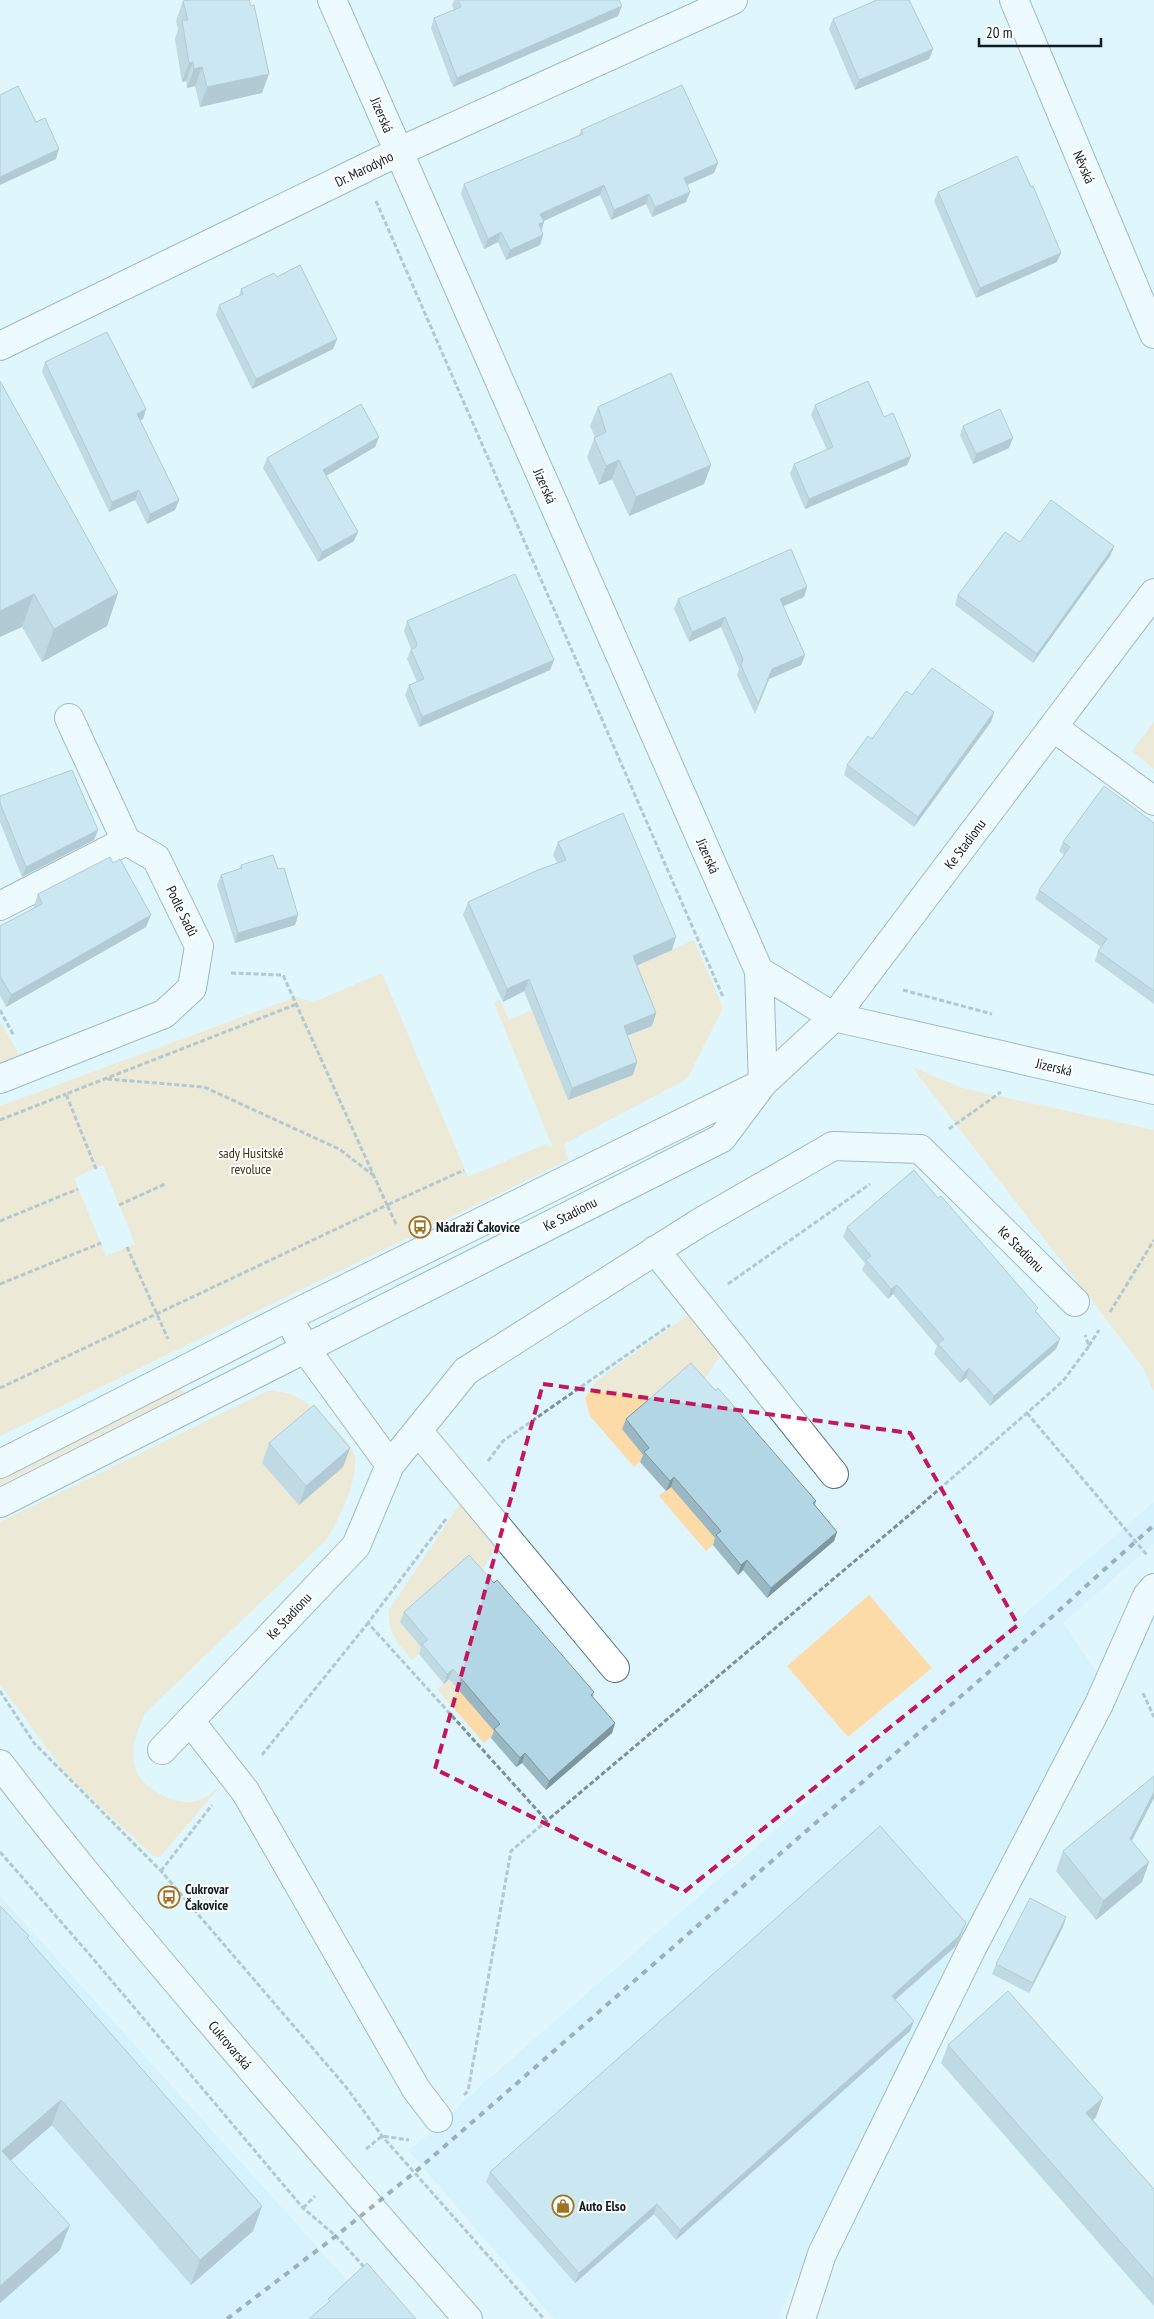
<svg xmlns="http://www.w3.org/2000/svg" width="1154" height="2319" font-family="'PT Sans Narrow',sans-serif">
<style>
.built{fill:#c9edfc}
.green{fill:#fcdba9;fill-rule:evenodd}
.lines{fill:none;stroke-linecap:round;stroke-linejoin:round}
.minor-casing{stroke:#527380;stroke-width:30}
.path{stroke:#7e9097;stroke-width:3;stroke-dasharray:5 2.5;stroke-linecap:butt}
.minor{stroke:#fff;stroke-width:28}
.rail{stroke:#4d5d63;stroke-width:4;stroke-dasharray:6 6;stroke-linecap:butt}
.wall{fill:#99b8c4}
.shaded-wall{fill:#7d96a0}
.building{fill:#b2d6e4;stroke:#7d96a0}
.marked{fill:none;stroke:#c2185b;stroke-width:4;stroke-dasharray:10 6;stroke-linejoin:round}
.labels{text-anchor:middle;stroke-width:4;stroke-linejoin:round;paint-order:stroke}
.street-label{font-size:14px;fill:#0f1d22;stroke:#fff}
.park-label{font-size:14px;fill:#433011;stroke:#fff}
.poi-label{font-size:14px;font-weight:bold;fill:#0f1d22;stroke:#fff;text-anchor:start}
</style>
<rect width="100%" height="100%" fill="#dff5fd"/>
<!-- built -->
<path class="built" d="M1154 1502V1543L1063 1623 1101 1679 780 2312 779 2319H554L408 2150 421 2141 492 2076Z
M0 1896 357 2291 382 2319H0Z"/>
<!-- green -->
<path class="green" d="M1154 722V769L1132 751Z
M694 940 723 1008 687 1079 564 1144 568 1160 0 1436V1106L296 997 314 1002 382 973 468 1177 546 1144 553 1148 494 1003 500 1000 509 1020ZM103 1165 135 1244 106 1256 74 1178Z
M0 1021 18 1053 17 1060 0 1068Z
M912 1067 962 1088 1154 1130V1392L1142 1366Z
M692 1312 721 1354 700 1386 687 1372 622 1429 646 1456 634 1467 590 1416 585 1398 597 1380Z
M180 1385 184 1393 0 1485V1475Z
M269 1390C277 1392 288 1392 295 1396 311 1403 354 1441 355 1459 357 1484 339 1518 327 1539L145 1713C138 1730 129 1749 135 1768 142 1790 181 1810 202 1799 209 1796 215 1790 221 1785L160 1857 153 1856 66 1774 0 1684V1522Z
M671 1486 719 1540 706 1551 659 1496Z
M461 1502 497 1544 478 1578 466 1564 400 1621 424 1649 412 1660C398 1644 387 1632 389 1610Z
M869 1595 932 1668 848 1737 787 1666Z
M449 1679 496 1733 484 1743 437 1689Z"/>
<g class="lines">
<!-- minor casing -->
<g class="minor-casing">
<path id="minor" d="M332 0 759 971 834 1017 1154 1090
M1014 0 1154 334
M0 346 398 152 733 0
M69 718 126 841
M1053 727 1154 801
M0 906 126 841 156 858 199 946 192 988 164 1014 0 1079
M759 971 763 1083
M655 1250 834 1474
M296 1332 304 1347 390 1465
M418 1431 615 1668
M0 1464 288 1317 759 1085
M0 1503 722 1138 763 1083 834 1017 1154 593
M190 1721 245 1791 416 2089 438 2118
M162 1750 356 1546 390 1465 466 1371 699 1223 833 1146 920 1149 1075 1302
M0 1764C69 1855 142 1941 216 2028 299 2125 383 2223 468 2319
M801 2319 822 2254 972 1948 1099 1704 1147 1596 1154 1588"/>
</g>
<!-- path -->
<path class="path" d="M376 201 723 997
M903 990 992 1014
M0 1010 14 1036
M107 1079 204 1087 339 1149 373 1175
M0 1120 66 1094
M949 1129 1001 1092
M96 1169 66 1094 297 1004
M119 1205 165 1184
M0 1221 78 1189
M396 1224 387 1205 464 1170
M127 1247 168 1339
M0 1284 101 1243
M728 1284 870 1184
M1110 1312 1154 1240
M1089 1346 1099 1330
M0 1388 387 1205 283 975 231 973
M1027 1413 1147 1555
M488 1461 503 1441 670 1325
M446 1519 368 1623 547 1821
M0 1691 34 1743 161 1871 346 2087 382 2136 544 2319
M1143 1693 1154 1717
M262 1755 368 1623
M0 1852 90 1955 303 2208 336 2236 366 2269
M161 1871 212 1805
M464 2095 468 2091 511 1851 914 1511 1027 1413 1063 1381 1089 1346 1085 1335
M366 2149 382 2136 409 2140
M303 2208 315 2196"/>
<!-- minor -->
<use href="#minor" class="minor"/>
<!-- rail -->
<path class="rail" d="M227 2319 336 2236 415 2172 1045 1623 1154 1525"/>
</g>
<!-- wall -->
<path class="wall" d="M454 0H619L618 16 453 87 431 28 434 18 454 10 452 6Z
M183 1 262 93 200 107 195 86 187 88 186 81 182 82 175 39 178 29 176 21Z
M833 19 933 49 929 59 855 90 829 29Z
M581 130 714 173 687 185 690 192 686 202 652 217 646 204 611 220 600 195 544 221 541 230 543 235 540 245 506 260 498 242 484 249 461 194 464 184 579 135Z
M938 192 1057 262 976 298 934 201Z
M277 277 337 339 333 349 252 389 216 315 219 305 239 296 241 289Z
M45 362 146 409 143 419 140 420 179 500 175 510 147 524 135 500 109 512 42 372Z
M0 381 118 593 107 626 42 662 22 627Z
M815 405 884 417 911 456 907 465 805 509 790 474 794 464 827 450 811 415Z
M598 407 711 465 704 484 629 516 612 479 599 485 587 457 595 437 590 426Z
M963 426 1009 448 973 464 960 435Z
M379 437 375 447 326 476 354 541 318 562 263 468 267 458Z
M1020 542 1114 546 1110 556 1033 663 955 605 958 595Z
M807 587 804 597 783 606 805 655 801 665 769 679 755 714 737 675 739 669 721 627 689 642 674 609 678 599Z
M407 621 554 660 550 670 419 727 405 695 409 685 417 682 407 659 411 649 404 631Z
M912 695 994 712 991 722 914 827 844 775 847 765Z
M0 796 98 830 94 840 22 877 0 822Z
M1154 823V1004L1095 961 1098 951 1101 947 1035 899 1039 890 1064 855 1059 851 1063 842Z
M558 842 672 950 637 965 656 1013 652 1026 627 1035 637 1062 633 1075 568 1100 524 991 503 1002 463 915 468 902 557 863 553 855Z
M113 863 146 927 6 1007 0 995V926L34 908V906L38 894Z
M241 865 278 869 298 915 295 925 235 943 217 885 221 875 239 869Z
M847 1227 1037 1312 1060 1339 1056 1349 990 1406 966 1378 960 1383 934 1354 937 1346 893 1294 888 1299 862 1270 865 1263 843 1237Z
M716 1391 816 1501 815 1505 837 1532 834 1541 767 1598 743 1570 738 1575 713 1545 715 1538 671 1487 666 1491 640 1462 643 1455 622 1429 626 1419Z
M269 1443 350 1448 343 1467 299 1505 262 1463Z
M494 1583 594 1692 593 1697 615 1723 612 1733 546 1790 522 1763 516 1767 491 1738 494 1731 449 1679 444 1684 419 1654 421 1647 400 1622 404 1612Z
M1154 1776V1798L1131 1841 1149 1862 1142 1882 1096 1920 1056 1871 1063 1851Z
M0 1906 29 1936 28 1939 262 2206 253 2231 191 2285 52 2125 11 2160 60 2250 0 2303Z
M1066 1917 1063 1927 1029 1993 992 1974 996 1964Z
M966 1923 962 1933 956 1946 895 2000 910 2031 676 2240 654 2214 575 2283 486 2182 490 2172Z
M948 2045 1096 2117 1093 2120 1154 2189V2306L941 2063Z"/>
<!-- shaded-wall -->
<path class="shaded-wall" d="M622 6 618 16 453 87 457 78Z
M933 49 929 59 855 90 859 80Z
M193 62 186 81 182 82 189 63Z
M202 67 195 86 187 88 194 69Z
M269 74 262 93 200 107 207 87Z
M59 149 56 159 0 185V177Z
M718 163 714 173 680 188 684 178Z
M604 185 600 195 537 224 540 214Z
M690 192 686 202 652 217 655 207Z
M649 194 646 204 611 220 614 210Z
M544 222 541 232 539 224Z
M501 232 498 242 484 249 488 239Z
M543 235 540 245 506 260 510 250Z
M1061 253 1057 262 976 298 980 288Z
M337 339 333 349 252 389 256 379Z
M146 409 143 419 134 424 137 414Z
M379 437 375 447 319 480 323 470Z
M1013 438 1009 448 973 464 976 454Z
M911 456 907 465 805 509 809 499Z
M619 460 612 479 599 485 606 466Z
M711 465 704 484 629 516 636 497Z
M139 490 135 500 109 512 112 502Z
M179 500 175 510 147 524 150 514Z
M358 532 354 541 318 562 322 552Z
M1114 546 1110 556 1033 663 1037 654Z
M807 587 804 597 777 609 780 599Z
M118 593 107 626 42 662 54 629Z
M34 594 22 627 0 637V611Z
M725 617 721 627 689 642 692 632Z
M805 655 801 665 769 679 755 714 772 669Z
M554 660 550 670 419 727 422 717Z
M994 712 991 722 914 827 918 817Z
M98 830 94 840 22 877 26 867Z
M151 915 146 927 6 1007 11 995Z
M298 915 295 925 235 943 238 933Z
M676 937 672 950 629 969 633 956Z
M529 979 524 991 503 1002 507 989Z
M656 1013 652 1026 619 1039 624 1026Z
M637 1062 633 1075 568 1100 572 1088Z
M897 1285 893 1294 888 1299 891 1289Z
M1060 1339 1056 1349 990 1406 994 1396Z
M969 1368 966 1378 960 1383 964 1373Z
M350 1448 343 1467 299 1505 306 1486Z
M674 1477 671 1487 666 1491 670 1481Z
M837 1532 834 1541 767 1598 771 1588Z
M747 1560 743 1570 738 1575 741 1565Z
M453 1669 449 1679 444 1684 447 1674Z
M615 1723 612 1733 546 1790 549 1781Z
M525 1753 522 1763 516 1767 520 1758Z
M1154 1792V1798L1123 1858 1130 1839Z
M1149 1862 1142 1882 1096 1920 1103 1901Z
M1066 1917 1063 1927 1029 1993 1033 1983Z
M966 1923 962 1933 956 1946 888 2006 892 1996Z
M914 2021 910 2031 676 2240 680 2230Z
M1103 2098 1096 2117 1080 2132 1086 2113Z
M61 2100 52 2125 0 2170 2 2151Z
M657 2204 654 2214 575 2283 579 2273Z
M262 2206 253 2231 191 2285 200 2260Z
M70 2225 60 2250 0 2303V2286Z"/>
<!-- building -->
<path class="building" d="M190 0H249L251 6 254 5 269 74 207 87 202 67 194 69 193 62 189 63 182 20H188L183 1Z
M458 0H619L622 6 457 78 434 18 461 7Z
M877 0H909L933 49 859 80 833 19Z
M682 85 718 163 684 178 690 192 655 207 649 194 614 210 604 185 540 214 544 222 539 224 543 235 510 250 501 232 488 239 464 184 583 134 581 130Z
M18 86 36 122 45 118 59 149 0 177V95Z
M1017 156 1031 187 1033 186 1061 253 980 288 938 192Z
M300 265 337 339 256 379 219 305 243 294 241 289 274 273 277 277Z
M107 332 146 409 137 414 179 500 150 514 139 490 112 502 45 362Z
M671 373 711 465 636 497 619 460 606 466 594 438 606 432 598 407Z
M0 381 118 593 54 629 34 594 0 611Z
M868 381 884 417 893 413 911 456 809 499 794 464 833 447 815 405Z
M361 404 379 437 323 470 358 532 322 552 267 458Z
M1000 409 1013 438 976 454 963 426Z
M1051 500 1114 546 1037 654 958 595 1005 532 1020 542Z
M791 549 807 587 780 599 805 655 772 669 758 704 741 665 743 659 725 617 692 632 678 599Z
M515 574 554 660 422 717 409 685 424 679 411 650 416 647 417 644 407 621Z
M932 668 994 712 918 817 847 765 868 736 872 739 906 691 912 695Z
M72 770 98 830 26 867 0 803V796Z
M1104 786 1154 823V991L1098 951 1107 939 1039 890 1070 847 1063 842Z
M623 813 676 937 633 956 656 1013 624 1026 637 1062 572 1088 529 979 507 989 468 902 538 870 566 860 558 842Z
M273 855 278 869 284 868 298 915 238 933 221 875 242 868 241 865Z
M110 857 113 863 120 859 151 915 11 995 0 976V926L42 904 38 894Z
M914 1170 938 1198 941 1196 1038 1308 1035 1311 1060 1339 994 1396 969 1368 964 1373 938 1344 944 1339 897 1285 891 1289 866 1260 871 1256 847 1227Z
M691 1363 716 1391 718 1388 816 1501 813 1503 837 1532 771 1588 747 1560 741 1565 716 1535 721 1531 674 1477 670 1481 644 1452 649 1448 626 1419Z
M314 1405 350 1448 306 1486 269 1443Z
M469 1555 494 1583 497 1580 594 1692 591 1695 615 1723 549 1781 525 1753 520 1758 494 1729 500 1724 453 1669 447 1674 422 1644 428 1640 404 1612Z
M1154 1776V1792L1130 1839 1149 1862 1103 1901 1063 1851Z
M880 1826 966 1923 959 1936 892 1996 914 2021 680 2230 657 2204 579 2273 490 2172Z
M1030 1898 1066 1917 1033 1983 996 1964Z
M0 1906 29 1936 27 1938 262 2206 200 2260 61 2100 2 2151 70 2225 0 2286Z
M1008 1991 1103 2098 1086 2113 1154 2189V2280L948 2045Z
M367 2263 416 2319H309L330 2301 328 2299Z"/>
<!-- marked area -->
<path d="M0 0H1154V2319H0ZM543 1384 910 1433 1018 1625 684 1892 435 1769Z" fill="#dff5fd" fill-opacity=".55" fill-rule="evenodd"/>
<path class="marked" d="M543 1384 910 1433 1018 1625 684 1892 435 1769Z"/>
<!-- icons -->
<defs>
<g id="bus-ring" transform="scale(1.125)"><circle r="9.5" fill="#fff" stroke="#9f7323" stroke-width="1.5"/><path d="M-5-6H5V4H4V6H2V4H-2V6H-4V4H-5ZM-3.5-4V0h7V-4ZM-3.5 1.2v1.5H-2V1.2ZM2 1.2v1.5H3.5V1.2Z" fill="#9f7323"/></g>
<g id="shop-ring" transform="scale(1.125)"><circle r="9.5" fill="#fff" stroke="#9f7323" stroke-width="1.5"/><path d="M-5-2.5h2.3a2.7 3.5 0 0 1 5.4 0H5L5.5 6h-11ZM-1.5-2.5h3a1.5 2.3 0 0 0-3 0Z" fill="#9f7323"/></g>
</defs>
<g fill-rule="evenodd">
<use href="#bus-ring" x="420" y="1227"/>
<use href="#bus-ring" x="169" y="1897"/>
<use href="#shop-ring" x="563" y="2206"/>
</g>
<g class="labels">
<!-- street labels -->
<g class="street-label">
<text transform="translate(382 115) rotate(67)" y="5">Jizerská</text>
<text transform="translate(1084 167) rotate(67)" y="5">Něvská</text>
<text transform="translate(364 169) rotate(-26)" y="5">Dr. Marodyho</text>
<text transform="translate(545 486) rotate(66)" y="5">Jizerská</text>
<text transform="translate(965 844) rotate(-53)" y="5">Ke Stadionu</text>
<text transform="translate(708 856) rotate(66)" y="5">Jizerská</text>
<text transform="translate(182 911) rotate(64)" y="5">Podle Sadů</text>
<text transform="translate(1054 1067) rotate(13)" y="5">Jizerská</text>
<text transform="translate(570 1214) rotate(-27)" y="5">Ke Stadionu</text>
<text transform="translate(1021 1249) rotate(45)" y="5">Ke Stadionu</text>
<text transform="translate(289 1616) rotate(-47)" y="5">Ke Stadionu</text>
<text transform="translate(230 2045) rotate(50)" y="5">Cukrovarská</text>
</g>
<!-- park labels -->
<g class="park-label">
<text x="251" y="1158">sady Husitské<tspan x="251" dy="16">revoluce</tspan></text>
</g>
<!-- poi labels -->
<g class="poi-label">
<text x="436" y="1232">Nádraží Čakovice</text>
<text x="185" y="1894">Cukrovar<tspan x="185" dy="16">Čakovice</tspan></text>
<text x="579" y="2211">Auto Elso</text>
</g>
</g>
<!-- scale -->
<path d="M979 38v8h122v-8" fill="none" stroke="#0f1d22" stroke-width="2.5"/>
<text x="986" y="38" font-size="15" fill="#0f1d22" stroke="#ffffff" stroke-width="4" paint-order="stroke">20 m</text>
</svg>
